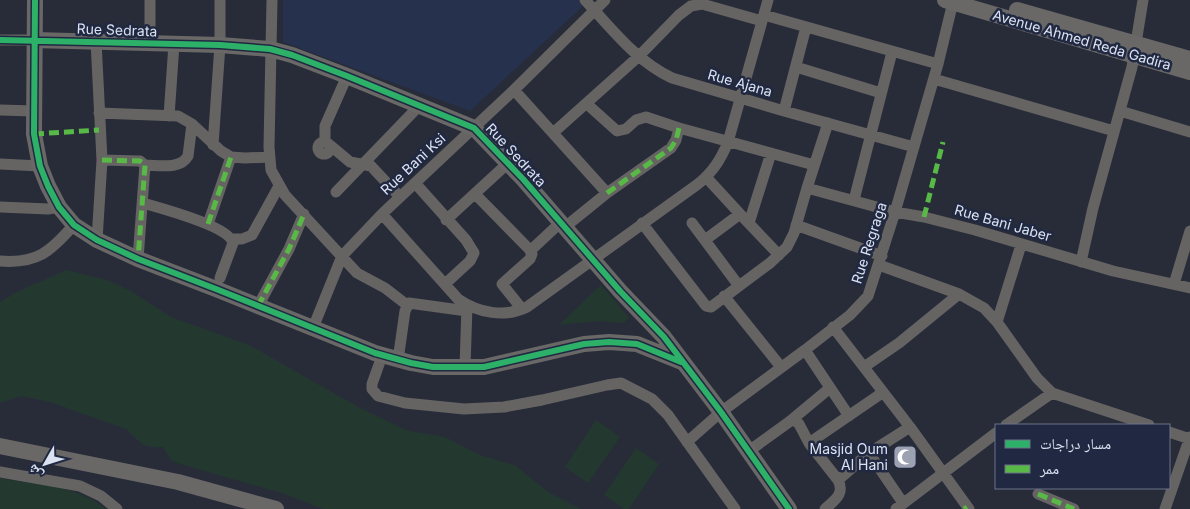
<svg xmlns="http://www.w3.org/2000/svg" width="1190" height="509" font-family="Inter,'Noto Naskh Arabic',sans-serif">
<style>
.built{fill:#26314d}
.green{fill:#23392f}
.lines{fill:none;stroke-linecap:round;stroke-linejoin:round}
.street{stroke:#666463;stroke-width:11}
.secondary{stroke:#696867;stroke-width:16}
.quiet{stroke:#58b947;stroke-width:5;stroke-dasharray:10 5;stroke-linecap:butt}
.cycleway-casing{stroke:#202941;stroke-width:9}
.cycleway{stroke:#2db169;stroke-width:6}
.labels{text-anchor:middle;stroke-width:5;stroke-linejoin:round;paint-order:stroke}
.street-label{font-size:14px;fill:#dbe2f2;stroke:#202941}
.poi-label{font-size:14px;fill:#dbe2f2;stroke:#202941;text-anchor:end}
</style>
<rect width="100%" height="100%" fill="#282c39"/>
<!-- built -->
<path class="built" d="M283 0H578L583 6 470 111 283 42Z"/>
<!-- green -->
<path class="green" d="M66 270 107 280 131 291 171 317 249 345 358 407 399 427 409 431 445 437 480 455 516 466 548 492 581 509H323L285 494 177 463 171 460 163 447H152L143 445 126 429 50 402 21 396 0 403V302L17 292Z
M601 285 629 318 623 323 597 321 559 325Z
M596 420 620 437 588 483 565 467Z
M636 448 659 464 629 509H624L604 495Z
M0 478C35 485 77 485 106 509H0Z"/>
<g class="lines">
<!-- street -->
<path class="street" d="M272 0 269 147 271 170 285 195 357 273 385 288 407 305
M585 0C612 29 636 61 672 78L784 111 914 147
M764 15 938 64
M0 40H34
M96 41 102 160 97 240
M150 43V0
M796 67 881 93
M934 79 1114 131
M514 90 607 193
M587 104 617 131 626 129 636 120 646 117 679 128 814 165
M0 110 34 111
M784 111 806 27
M1120 111 1190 132
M99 113 178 116 192 124 221 151 231 157 245 158 270 157
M169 116 174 44
M553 133 638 57 679 15 691 6 702 4 762 21
M325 141V126L347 76
M318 148a6 6 0 1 1 12 0a6 6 0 1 1-12 0Z
M213 145 220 45V0
M331 146 350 162 371 166 400 197
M102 160 140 161 145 165 138 259
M0 164 40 166
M145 165C159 165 180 170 188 156L192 124
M706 177 740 214
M415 183 466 240 474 253 470 261 445 284
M807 188 895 212 924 217 975 230 1113 271 1190 288
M336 192 419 106
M475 194 529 249 532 254 530 259 502 284 522 309
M854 200 892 52
M143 203C160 208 229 226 233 243L220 278
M0 207 48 209 59 207
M382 214 458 299C478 313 505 318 527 307L698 184C713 172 721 159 728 142L768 0
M446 220 508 163
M642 223 706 306 711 307 770 263 787 247 794 233 807 188 828 123
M692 223 739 286
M749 223 771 153
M208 224 231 157
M796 225 882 256
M565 227 607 193 671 148 676 140 679 128
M232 239H242L252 235 279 186
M705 240 740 214 779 255
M530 251 561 222
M0 261C38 264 49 252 74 225
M1081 262 1093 208 1132 67 1143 0
M879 265 959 294 984 308 997 322 1037 378 1052 393 1149 425
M1174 284 1190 231
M724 296 781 367
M258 306 289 249 304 214
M997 322 1021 245
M833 327 910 427 969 509
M313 328 342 256 382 214 514 90 605 0
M805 350 849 416
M382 356 372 384V389L378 396 405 403 464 409 504 407 542 400 607 385 621 383 652 399 668 415 735 509
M398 360 405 311 409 303 467 311
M864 367 899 343 959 294
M465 368 467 305
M793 419 799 424 809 443 838 480C845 494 835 500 825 509
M1006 425 1052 393
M1169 432 1190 439
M687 442 721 412 805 350 850 315 868 296 895 212 938 64 953 2
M809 443 882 393
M749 451 789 422 830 388
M869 453 903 503
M0 472 80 486 101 496 117 509
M838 480 869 453 910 427
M1038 494 1074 509
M896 509 996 433
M1165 509 1190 437"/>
<!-- secondary -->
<path class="secondary" d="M35 0 34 134 40 166 48 186 59 207 74 225 97 240 138 259 216 289 375 353 411 363 433 367H484L584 344 609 342 637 344 682 362
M945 0 1190 72
M1017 10 1190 59
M34 40 220 45 270 49 292 55 347 76 474 128 523 179 620 291 664 337 721 412 789 509
M0 446 178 482 276 509"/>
<!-- quiet -->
<path class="quiet" d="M34 134 99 130
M102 160 140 161 145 165 138 259
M607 193 671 148 676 140 679 128
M924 217 943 142
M208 224 231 157
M258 306 289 249 304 214
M1038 494 1074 509
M964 509 967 507"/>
<!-- cycleway casing -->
<g class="cycleway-casing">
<path id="cycleway" d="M35 0 34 134 40 166 48 186 59 207 74 225 97 240 138 259 216 289 375 353 411 363 433 367H484L584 344 609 342 637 344 681 362
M0 40 220 45 270 49 292 55 347 76 474 128 523 179 620 291 664 337 721 412 789 509"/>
</g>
<!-- cycleway -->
<use href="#cycleway" class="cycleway"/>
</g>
<!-- icons -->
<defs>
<g id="mosque-square" transform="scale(1.25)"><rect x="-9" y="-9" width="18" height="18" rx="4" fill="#9ca2b1" stroke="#202941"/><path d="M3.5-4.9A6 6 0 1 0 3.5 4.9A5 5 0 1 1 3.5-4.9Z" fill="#fff"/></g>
</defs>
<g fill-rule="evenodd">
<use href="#mosque-square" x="905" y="457"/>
</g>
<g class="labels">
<!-- street labels -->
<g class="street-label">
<text transform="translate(117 30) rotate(2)" y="5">Rue Sedrata</text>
<text transform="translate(1082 40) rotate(16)" y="5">Avenue Ahmed Reda Gadira</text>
<text transform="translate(740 83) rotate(16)" y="5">Rue Ajana</text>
<text transform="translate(516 155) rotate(47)" y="5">Rue Sedrata</text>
<text transform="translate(413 164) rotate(-43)" y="5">Rue Bani Ksi</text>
<text transform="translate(1003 223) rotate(16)" y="5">Rue Bani Jaber</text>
<text transform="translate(869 243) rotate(-72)" y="5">Rue Regraga</text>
</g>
<!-- poi labels -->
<g class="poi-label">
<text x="888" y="454">Masjid Oum<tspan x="888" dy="16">Al Hani</tspan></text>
</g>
</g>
<!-- legend -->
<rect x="995" y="424" width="175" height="65" fill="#202941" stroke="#6b7388"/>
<rect x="1005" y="440" width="25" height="8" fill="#2db169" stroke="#6b7388"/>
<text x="1040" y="449" font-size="15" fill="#dbe2f2">مسار دراجات</text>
<rect x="1005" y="465" width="25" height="8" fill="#58b947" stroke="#6b7388"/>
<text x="1040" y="474" font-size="15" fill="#dbe2f2">ممر</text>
<!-- north arrow -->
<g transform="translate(45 464) rotate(231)" stroke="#202941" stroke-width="4" paint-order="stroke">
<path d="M0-4L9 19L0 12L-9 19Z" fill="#dbe2f2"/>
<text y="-8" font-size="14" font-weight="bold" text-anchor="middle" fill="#dbe2f2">ش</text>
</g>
</svg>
